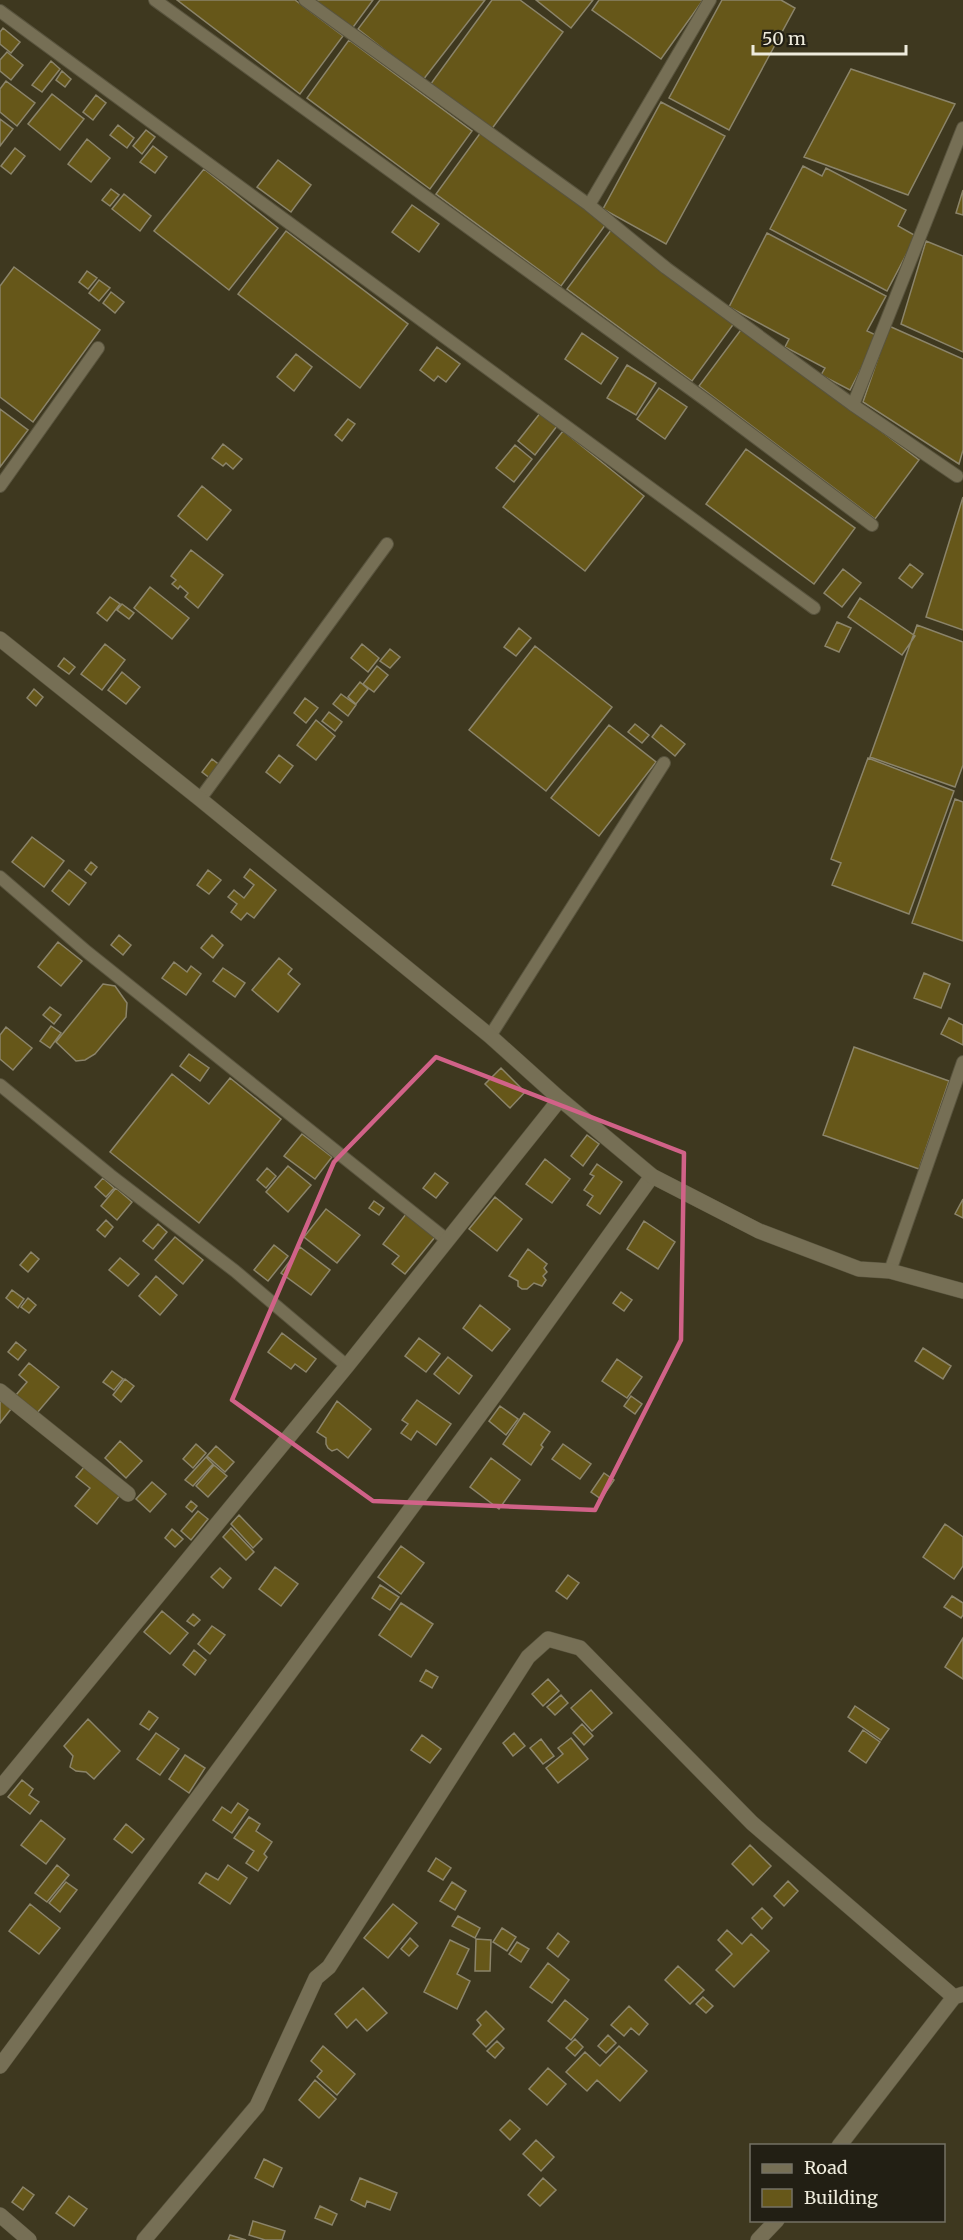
<svg xmlns="http://www.w3.org/2000/svg" width="963" height="2240" font-family="Merriweather,serif">
<style>
.building{fill:#665719;stroke:#8b846a;stroke-width:1.5}
.lines{fill:none;stroke-linecap:round;stroke-linejoin:round}
.service-casing{stroke:#59543e;stroke-width:14}
.minor-casing{stroke:#59543e;stroke-width:16}
.tertiary-casing{stroke:#59543e;stroke-width:16}
.service{stroke:#766f55;stroke-width:12}
.minor{stroke:#766f55;stroke-width:15}
.tertiary{stroke:#766f55;stroke-width:15}
.marked{fill:none;stroke:#d16288;stroke-width:4.5;stroke-linejoin:round}
</style>
<rect width="100%" height="100%" fill="#3e381f"/>
<!-- building -->
<path class="building" d="M177 0H295L343 36 300 94Z
M311 0H373L351 30Z
M380 0H485L423 80 358 29Z
M492 0H520L563 32 491 130 430 85Z
M536 0H593L571 28Z
M599 0H703L661 59 592 10Z
M722 0H781L795 8 729 130 669 98Z
M3 28 20 42 11 53 0 44V32Z
M349 40 472 131 430 189 307 98Z
M7 52 23 65 11 80 0 71V60Z
M51 61 60 69 42 92 32 85Z
M851 69 955 104 908 195 804 157Z
M62 71 71 79 65 87 56 80Z
M6 81 35 103 17 126 0 112V89Z
M52 94 84 119 60 150 28 124Z
M96 95 106 103 93 120 83 112Z
M661 102 725 136 666 244 603 209Z
M0 119 13 129 0 146Z
M118 125 134 138 127 148 110 135Z
M146 130 155 137 142 154 133 146Z
M481 132 606 224 561 286 436 194Z
M87 139 110 158 91 182 68 164Z
M153 146 167 157 155 173 140 162Z
M15 148 25 156 11 174 1 166Z
M278 160 311 185 291 212 257 187Z
M803 166 822 176 826 168 906 210 898 226 916 236 887 291 770 229Z
M204 169 278 228 229 290 154 231Z
M111 189 119 195 110 206 102 200Z
M963 190V215L956 213Z
M124 194 151 216 140 231 112 209Z
M412 205 439 224 419 252 392 232Z
M611 230 735 322 692 381 567 289Z
M286 231 408 324 360 388 238 294Z
M767 233 886 296 867 331 878 336 850 390 821 375 825 368 785 347 789 339 729 307Z
M926 241 963 256V352L901 324Z
M14 267 100 330 33 422 0 397V286Z
M87 271 97 278 88 289 79 282Z
M99 280 110 288 99 301 89 293Z
M111 292 124 302 115 313 103 303Z
M889 326 963 359V450L959 464 863 402Z
M743 327 919 460 875 519 699 386Z
M582 333 618 358 601 384 565 359Z
M437 347 460 364 446 382 438 376 434 381 420 370Z
M296 354 312 367 294 391 277 377Z
M627 365 656 383 636 415 607 398Z
M659 388 687 407 665 439 637 419Z
M0 409 28 430 0 467Z
M541 412 557 426 535 455 518 441Z
M348 419 355 424 342 441 335 435Z
M563 431 644 496 585 571 503 507Z
M223 444 242 459 233 469 226 463 223 466 212 458Z
M515 445 532 459 514 482 496 468Z
M746 449 855 528 814 584 706 504Z
M202 486 231 510 207 540 178 516Z
M963 497V630L926 617Z
M191 550 223 575 198 608 185 597 188 593 180 586 178 589 172 584 176 580 171 576Z
M910 564 923 574 912 588 899 578Z
M843 569 861 583 842 607 824 593Z
M150 587 189 618 172 639 134 608Z
M110 597 120 604 107 621 97 613Z
M860 598 915 636 902 655 848 617Z
M122 604 134 613 129 619 117 610Z
M837 622 851 628 839 652 825 646Z
M917 625 963 642V765L955 787 870 757Z
M519 628 531 638 516 656 504 647Z
M105 644 125 660 102 690 81 674Z
M362 644 379 658 368 672 351 658Z
M535 646 612 707 546 791 469 730Z
M390 649 400 657 390 668 380 661Z
M64 658 75 667 69 674 58 666Z
M377 666 388 675 374 692 363 684Z
M122 672 140 687 126 704 108 690Z
M360 682 368 689 356 704 348 697Z
M34 689 43 697 36 706 27 698Z
M341 694 356 705 348 716 333 704Z
M305 698 318 708 306 723 294 713Z
M329 712 342 722 335 731 322 721Z
M316 720 335 736 316 760 297 745Z
M635 724 649 735 642 743 628 732Z
M609 725 656 762 599 836 551 798Z
M661 725 685 744 675 756 652 737Z
M279 755 293 766 280 783 266 772Z
M868 758 954 791 909 914 832 885 841 863 831 859Z
M212 759 221 766 211 779 202 772Z
M955 799 963 802V941L912 923Z
M32 837 64 861 44 887 12 862Z
M91 862 97 867 91 875 85 870Z
M250 869 276 890 254 918 247 913 241 920 231 912 237 904 228 897 234 890 244 898 254 885 244 877Z
M69 870 86 883 69 905 52 891Z
M208 870 221 880 209 894 197 885Z
M119 935 131 945 123 955 111 945Z
M212 935 223 945 213 958 201 948Z
M58 942 82 961 61 986 38 967Z
M279 958 292 969 288 974 300 984 278 1012 252 990Z
M174 962 187 972 191 966 201 974 186 995 162 978Z
M223 968 245 983 235 997 213 981Z
M924 973 950 984 941 1008 914 998Z
M103 984 115 986 127 1003 126 1017 95 1054 85 1060 76 1061 56 1042Z
M50 1007 61 1015 54 1024 43 1015Z
M949 1018 963 1025V1045L941 1034Z
M51 1026 61 1033 50 1048 40 1041Z
M6 1027 32 1048 13 1070 0 1059V1035Z
M854 1047 949 1081 919 1169 823 1135Z
M189 1054 209 1068 200 1081 180 1066Z
M501 1068 525 1092 510 1108 485 1084Z
M172 1074 209 1104 230 1078 281 1119 199 1223 110 1152Z
M302 1134 332 1157 315 1179 284 1156Z
M587 1135 599 1144 583 1166 571 1156Z
M545 1159 570 1179 552 1203 526 1184Z
M597 1164 622 1182 600 1214 587 1205 593 1196 584 1190 594 1176 590 1174Z
M288 1166 311 1185 288 1212 266 1192Z
M267 1168 276 1176 266 1188 257 1180Z
M435 1173 448 1183 436 1198 423 1188Z
M103 1178 114 1188 106 1197 95 1187Z
M116 1188 132 1202 117 1220 101 1206Z
M495 1197 522 1219 497 1251 469 1229Z
M963 1199V1218L955 1214Z
M374 1201 384 1208 379 1215 369 1208Z
M326 1209 360 1235 337 1263 304 1237Z
M406 1214 435 1237 405 1274 392 1264 399 1256 383 1244Z
M106 1220 113 1227 105 1237 97 1230Z
M644 1221 675 1242 658 1269 627 1249Z
M158 1224 167 1232 153 1249 143 1241Z
M175 1237 203 1260 183 1284 155 1260Z
M274 1245 288 1256 268 1281 254 1270Z
M300 1247 330 1270 311 1295 281 1273Z
M528 1249 547 1264 544 1268 547 1272 543 1276 546 1280 542 1286 534 1283 527 1289H522L518 1286V1281L509 1276Z
M31 1252 39 1259 28 1272 20 1265Z
M120 1258 139 1274 128 1286 109 1270Z
M156 1276 177 1295 160 1315 139 1296Z
M12 1290 24 1299 18 1308 6 1298Z
M621 1292 632 1300 624 1311 613 1303Z
M28 1298 36 1305 29 1313 21 1307Z
M480 1305 510 1329 492 1351 463 1328Z
M282 1333 316 1359 306 1372 295 1364 291 1369 268 1352Z
M419 1338 440 1354 426 1372 405 1356Z
M16 1342 26 1350 18 1360 8 1352Z
M923 1348 951 1366 943 1379 915 1361Z
M448 1357 472 1376 459 1394 434 1374Z
M617 1359 642 1377 627 1398 602 1381Z
M29 1363 59 1387 37 1413 16 1395 27 1382 19 1375Z
M112 1371 123 1379 114 1390 103 1382Z
M125 1379 134 1386 121 1402 113 1395Z
M631 1396 642 1404 635 1414 624 1406Z
M0 1400 11 1409 0 1423Z
M417 1400 451 1424 436 1445 417 1431 411 1440 401 1433 408 1424 402 1420Z
M337 1401 371 1429 348 1458 337 1449 332 1451 328 1448 326 1444V1438L317 1432Z
M500 1406 518 1419 506 1435 489 1421Z
M524 1413 550 1432 541 1445 543 1447 531 1465 503 1444Z
M120 1441 142 1461 126 1478 105 1458Z
M196 1444 206 1453 193 1468 183 1459Z
M563 1444 591 1464 580 1479 552 1459Z
M216 1446 234 1462 225 1472 207 1456Z
M206 1457 213 1464 193 1486 185 1480Z
M491 1458 520 1480 499 1509 470 1487Z
M214 1465 227 1476 208 1497 196 1486Z
M85 1466 121 1494 97 1524 75 1506 90 1488 76 1477Z
M604 1473 614 1480 601 1499 591 1492Z
M152 1482 166 1494 150 1512 136 1499Z
M191 1501 197 1506 192 1512 186 1507Z
M198 1511 208 1519 191 1540 181 1531Z
M239 1515 262 1539 253 1548 231 1524Z
M945 1524 963 1537V1566L954 1579 923 1557Z
M231 1528 254 1552 246 1560 223 1537Z
M172 1529 183 1539 175 1547 165 1538Z
M401 1546 424 1563 401 1594 378 1577Z
M275 1567 298 1584 281 1606 259 1589Z
M220 1568 231 1578 223 1588 211 1577Z
M568 1575 579 1583 567 1599 556 1591Z
M380 1585 399 1597 390 1610 372 1598Z
M952 1596 963 1603V1615L961 1618 944 1607Z
M401 1603 433 1624 411 1657 379 1635Z
M162 1611 188 1633 170 1654 144 1632Z
M193 1614 200 1620 194 1626 187 1621Z
M212 1626 225 1635 210 1654 198 1644Z
M963 1638V1679L945 1667Z
M194 1650 206 1660 195 1675 183 1665Z
M426 1670 438 1677 432 1688 420 1681Z
M548 1679 559 1691 543 1706 532 1694Z
M591 1690 612 1713 592 1731 571 1708Z
M561 1695 568 1703 555 1715 547 1707Z
M855 1706 889 1729 881 1740 848 1717Z
M149 1711 158 1718 149 1730 140 1724Z
M88 1719 120 1751 94 1779 86 1772 76 1771 70 1767 73 1756 64 1746Z
M582 1724 593 1736 584 1745 573 1733Z
M863 1730 880 1742 866 1763 849 1751Z
M156 1733 179 1749 160 1775 137 1759Z
M514 1733 525 1746 513 1756 503 1743Z
M422 1735 441 1749 430 1763 411 1750Z
M571 1738 588 1759 558 1783 546 1768 563 1754 558 1748Z
M541 1739 554 1756 543 1764 530 1748Z
M185 1755 205 1768 189 1793 169 1779Z
M22 1780 33 1789 29 1795 39 1802 30 1814 8 1797Z
M238 1803 248 1810 232 1833 213 1820 222 1807 231 1813Z
M249 1817 260 1824 256 1831 272 1842 264 1854 267 1857 258 1871 246 1863 254 1851 234 1838Z
M41 1820 65 1839 46 1864 21 1845Z
M126 1824 144 1839 132 1853 114 1839Z
M750 1845 771 1866 753 1885 732 1864Z
M436 1858 451 1868 443 1880 428 1871Z
M57 1865 69 1875 47 1902 35 1893Z
M228 1865 247 1878 230 1904 199 1883 206 1873 218 1880Z
M788 1881 798 1891 784 1906 774 1896Z
M66 1882 77 1890 60 1912 49 1903Z
M452 1882 466 1891 455 1910 440 1901Z
M30 1904 60 1928 39 1954 9 1931Z
M393 1904 417 1923 388 1958 364 1938Z
M762 1908 772 1918 762 1929 752 1918Z
M458 1916 480 1928 475 1938 452 1926Z
M502 1928 516 1937 507 1951 493 1942Z
M727 1930 742 1944 751 1934 769 1951 734 1987 716 1970 732 1954 718 1940Z
M558 1933 569 1942 558 1957 547 1948Z
M410 1938 418 1946 409 1956 401 1949Z
M476 1939 491 1940 490 1971H475Z
M450 1940 469 1949 457 1974 470 1981 457 2009 424 1992Z
M517 1942 529 1949 521 1962 509 1954Z
M548 1963 569 1980 552 2003 530 1987Z
M678 1966 704 1990 690 2004 665 1980Z
M363 1988 387 2013 367 2031 356 2019 347 2028 335 2014Z
M703 1997 713 2006 706 2013 696 2004Z
M565 2000 588 2019 571 2040 548 2021Z
M629 2006 648 2024 639 2035 631 2028 624 2036 611 2025Z
M486 2011 504 2029 486 2047 473 2034 481 2025 477 2020Z
M608 2035 616 2043 606 2053 598 2046Z
M575 2039 583 2047 575 2056 566 2048Z
M497 2041 504 2048 495 2058 487 2051Z
M323 2046 355 2074 337 2095 317 2077 322 2071 311 2061Z
M619 2046 647 2071 620 2101 597 2080 587 2091 566 2072 585 2052 600 2066Z
M548 2068 566 2084 547 2105 529 2089Z
M315 2080 336 2099 319 2118 299 2100Z
M510 2120 520 2129 510 2140 500 2130Z
M536 2140 554 2157 541 2171 523 2154Z
M264 2159 282 2168 273 2187 255 2178Z
M360 2178 397 2193 390 2210 367 2201 365 2207 351 2200Z
M543 2178 556 2190 540 2206 528 2195Z
M23 2187 34 2195 23 2210 12 2202Z
M69 2196 87 2209 74 2226 56 2213Z
M320 2206 337 2214 332 2225 315 2218Z
M253 2221 285 2231 282 2240H265L249 2235Z
M230 2235 246 2240H228Z"/>
<g class="lines">
<!-- service casing -->
<g class="service-casing">
<path id="service" d="M155 0 707 401 872 525
M305 0 589 205 666 268 853 405 957 476
M0 11 814 608
M589 205 710 0
M853 405 963 128
M0 486 98 348
M200 799 387 544
M0 877 87 952 447 1240
M490 1036 664 763
M0 1085 110 1175 235 1271 347 1366
M890 1271 963 1062"/>
</g>
<!-- minor casing -->
<g class="minor-casing">
<path id="minor" d="M0 1391 128 1494
M0 1788 347 1366 560 1099
M0 2066 499 1389 652 1176
M839 2146 954 1997 963 1994
M0 2215 29 2240
M144 2240 257 2106 316 1978 329 1967 528 1657 548 1639 580 1648 752 1823 954 1997
M758 2240 777 2220"/>
</g>
<!-- tertiary casing -->
<g class="tertiary-casing">
<path id="tertiary" d="M0 639 200 799 490 1036 560 1099 652 1176 759 1231 859 1269 890 1271 963 1291"/>
</g>
<!-- service -->
<use href="#service" class="service"/>
<!-- minor -->
<use href="#minor" class="minor"/>
<!-- tertiary -->
<use href="#tertiary" class="tertiary"/>
</g>
<!-- marked area -->
<path class="marked" d="M436 1057 684 1153 681 1340 595 1510 373 1501 232 1400 334 1162Z"/>
<!-- legend -->
<rect x="750" y="2144" width="195" height="78" fill="#221f14" stroke="#747164" stroke-width="1.5"/>
<rect x="762" y="2164" width="30" height="9" fill="#766f55" stroke="#747164" stroke-width="1.5"/>
<text x="804" y="2174" font-size="18" fill="#eeebdc">Road</text>
<rect x="762" y="2189" width="30" height="18" fill="#665719" stroke="#747164" stroke-width="1.5"/>
<text x="804" y="2204" font-size="18" fill="#eeebdc">Building</text>
<!-- scale -->
<path d="M753 45v9h153v-9" fill="none" stroke="#eeebdc" stroke-width="3"/>
<text x="762" y="45" font-size="18" fill="#eeebdc" stroke="#221f14" stroke-width="4.5" paint-order="stroke">50 m</text>
</svg>
